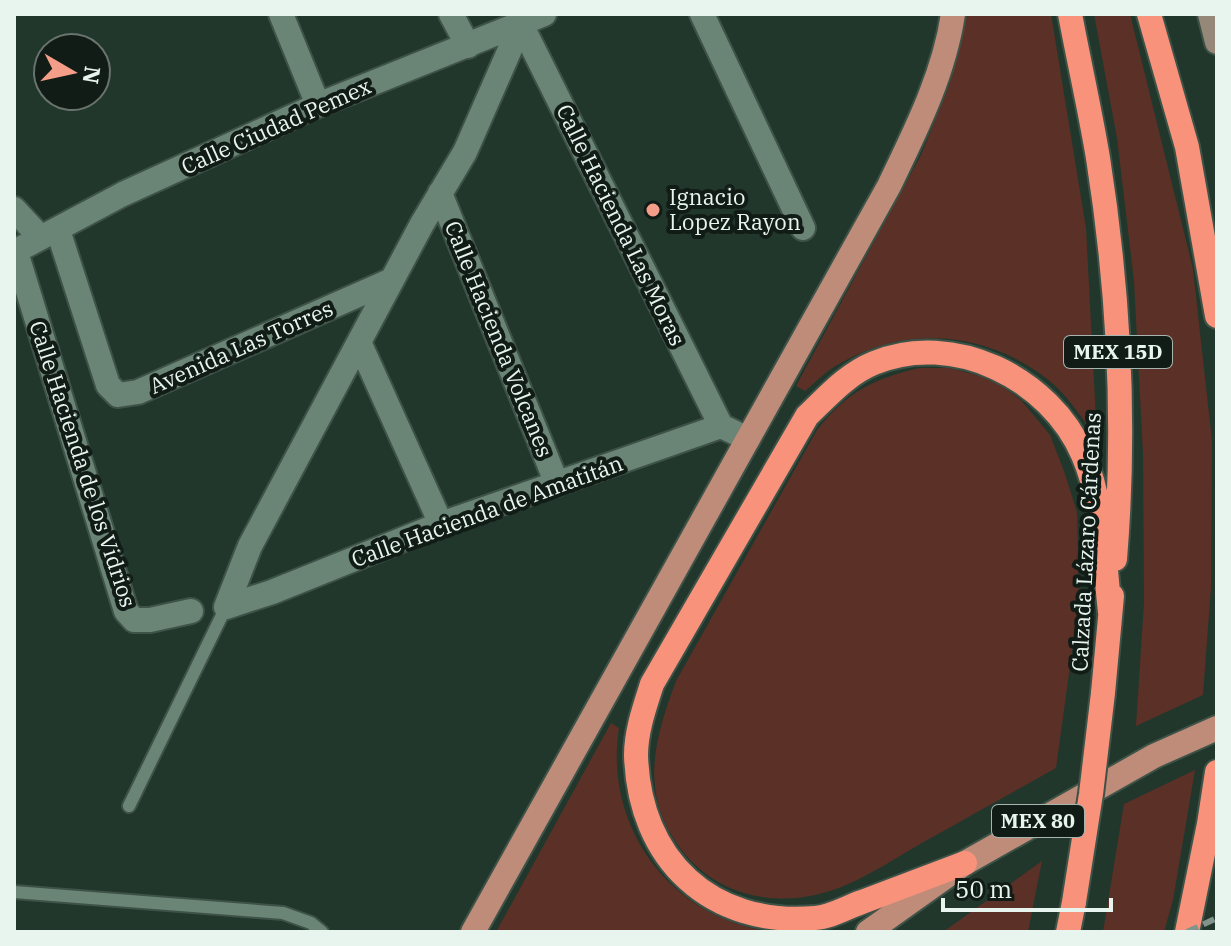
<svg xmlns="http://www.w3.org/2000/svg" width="1231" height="946" font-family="'IBM Plex Serif',serif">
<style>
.green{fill:#5b3026}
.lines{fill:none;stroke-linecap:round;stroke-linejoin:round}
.lane-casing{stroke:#3e5248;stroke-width:16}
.street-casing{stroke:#3e5248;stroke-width:28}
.secondary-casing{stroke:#3e5248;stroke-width:28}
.primary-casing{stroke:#3e5248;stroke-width:28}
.highway-casing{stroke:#3e5248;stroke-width:28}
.lane{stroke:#6a8476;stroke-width:12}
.street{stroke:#6a8476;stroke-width:24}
.secondary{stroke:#958878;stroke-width:24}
.primary{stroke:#bf8c79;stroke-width:24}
.highway{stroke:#f8927b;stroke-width:24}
.rail{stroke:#81938a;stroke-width:6;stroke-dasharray:12 6;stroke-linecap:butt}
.highway-bridge-casing{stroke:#3e5248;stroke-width:28;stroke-linecap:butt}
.highway-bridge{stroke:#f8927b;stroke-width:24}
.poi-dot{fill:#f49e89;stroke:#121c17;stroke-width:3}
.labels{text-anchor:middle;stroke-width:8;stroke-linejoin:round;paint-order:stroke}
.shield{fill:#121c17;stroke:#a8b4ae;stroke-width:2}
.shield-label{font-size:20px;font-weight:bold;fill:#e8f5ee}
.street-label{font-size:22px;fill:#e8f5ee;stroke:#121c17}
.poi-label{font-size:22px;fill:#e8f5ee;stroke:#121c17;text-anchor:start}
</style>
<rect width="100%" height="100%" fill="#21372c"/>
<!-- green -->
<path class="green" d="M966 14H1051L1086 228 1097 439C1082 418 1067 394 1046 378 985 331 905 325 839 364 827 370 816 382 805 391L796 386 921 155 949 86Z
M1094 14H1130L1193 269 1212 441 1211 587 1203 695 1136 726 1144 603 1143 454 1134 281 1117 138Z
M919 368H950L980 376 1002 386 1021 400 1050 435 1064 471 1077 512 1079 601 1056 768C1013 792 971 816 929 839 904 853 880 869 855 881 794 911 722 904 680 848 639 794 654 740 676 681L817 430C847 392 873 379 919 368Z
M611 723 619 728C603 829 674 922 776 932H496Z
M1195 770 1173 900 1164 932H1103L1124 804Z
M1042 861 1028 932H943Z"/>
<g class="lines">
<!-- lane casing -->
<g class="lane-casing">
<path id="lane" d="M129 806 226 607
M14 892 283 913 311 923 322 932"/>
</g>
<!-- street casing -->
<g class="street-casing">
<path id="street" d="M281 14 318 105
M451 14 468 46
M702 14 803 228
M521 24 721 426
M440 193 557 484
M14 209 40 237
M58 230 108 385 118 395 138 392 392 280
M14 252 123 194 318 105 544 14
M16 252 126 611 134 620H150L191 611
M359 342 441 524
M226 607 250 546 422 224 465 152 521 24
M226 607 272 592 441 524 721 426 748 439"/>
</g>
<!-- secondary casing -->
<g class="secondary-casing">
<path id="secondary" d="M1210 14 1217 42"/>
</g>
<!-- primary casing -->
<g class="primary-casing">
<path id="primary" d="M473 932 889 186C915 132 944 75 953 14
M868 932 965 863 1154 756 1217 728"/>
</g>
<!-- highway casing -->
<g class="highway-casing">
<path id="highway" d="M1070 14C1079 62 1090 110 1098 158 1119 291 1126 426 1115 559
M1149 14 1187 147 1217 316
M1103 693 1112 596
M965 863C930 876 896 889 862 902 847 907 831 917 815 918 711 927 639 860 636 755 636 731 645 706 652 684L807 416C827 397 847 374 874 363 953 330 1050 378 1083 455 1104 503 1104 560 1110 612
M1068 932 1074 902
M1187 932 1209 824 1217 772"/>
</g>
<!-- lane -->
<use href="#lane" class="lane"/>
<!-- street -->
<use href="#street" class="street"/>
<!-- secondary -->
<use href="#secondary" class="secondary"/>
<!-- primary -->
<use href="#primary" class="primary"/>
<!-- highway -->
<use href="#highway" class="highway"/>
<!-- rail -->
<path class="rail" d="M1187 932 1217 918"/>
<!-- highway-bridge casing -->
<g class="highway-bridge-casing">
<path id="highway-bridge" d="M1074 902 1091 794 1103 693"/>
</g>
<!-- highway-bridge -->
<use href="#highway-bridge" class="highway-bridge"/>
</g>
<!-- markers -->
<circle class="poi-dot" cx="653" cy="210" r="8"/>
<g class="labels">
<!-- shield labels -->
<g class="shield">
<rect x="1064" y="336" width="108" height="32" rx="6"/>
<rect x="992" y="805" width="92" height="32" rx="6"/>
</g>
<g class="shield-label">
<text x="1118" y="359">MEX 15D</text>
<text x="1038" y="828">MEX 80</text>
</g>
<!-- street labels -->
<g class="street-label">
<text transform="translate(276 126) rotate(-24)" y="8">Calle Ciudad Pemex</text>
<text transform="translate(621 225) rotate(64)" y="8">Calle Hacienda Las Moras</text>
<text transform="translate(499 339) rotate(68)" y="8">Calle Hacienda Volcanes</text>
<text transform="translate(241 347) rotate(-24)" y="8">Avenida Las Torres</text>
<text transform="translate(83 464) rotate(72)" y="8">Calle Hacienda de los Vidrios</text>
<text transform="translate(487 511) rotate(-20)" y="8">Calle Hacienda de Amatitán</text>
<text transform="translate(1086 542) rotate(-87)" y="8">Calzada Lázaro Cárdenas</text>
</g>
<!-- poi labels -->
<g class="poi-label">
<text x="669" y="205">Ignacio<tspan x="669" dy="25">Lopez Rayon</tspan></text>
</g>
</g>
<!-- border -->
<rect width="1231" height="946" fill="none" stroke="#e8f5ee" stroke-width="32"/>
<!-- north arrow -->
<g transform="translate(72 72) rotate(99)"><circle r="38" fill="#121c17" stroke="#68736d" stroke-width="2"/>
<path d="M0-6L14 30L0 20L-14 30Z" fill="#f49e89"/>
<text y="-12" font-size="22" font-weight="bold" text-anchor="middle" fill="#e8f5ee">N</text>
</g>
<!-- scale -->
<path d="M943 898v12h168v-12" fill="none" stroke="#e8f5ee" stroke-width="4"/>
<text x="955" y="898" font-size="24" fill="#e8f5ee" stroke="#121c17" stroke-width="6" paint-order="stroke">50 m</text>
</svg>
